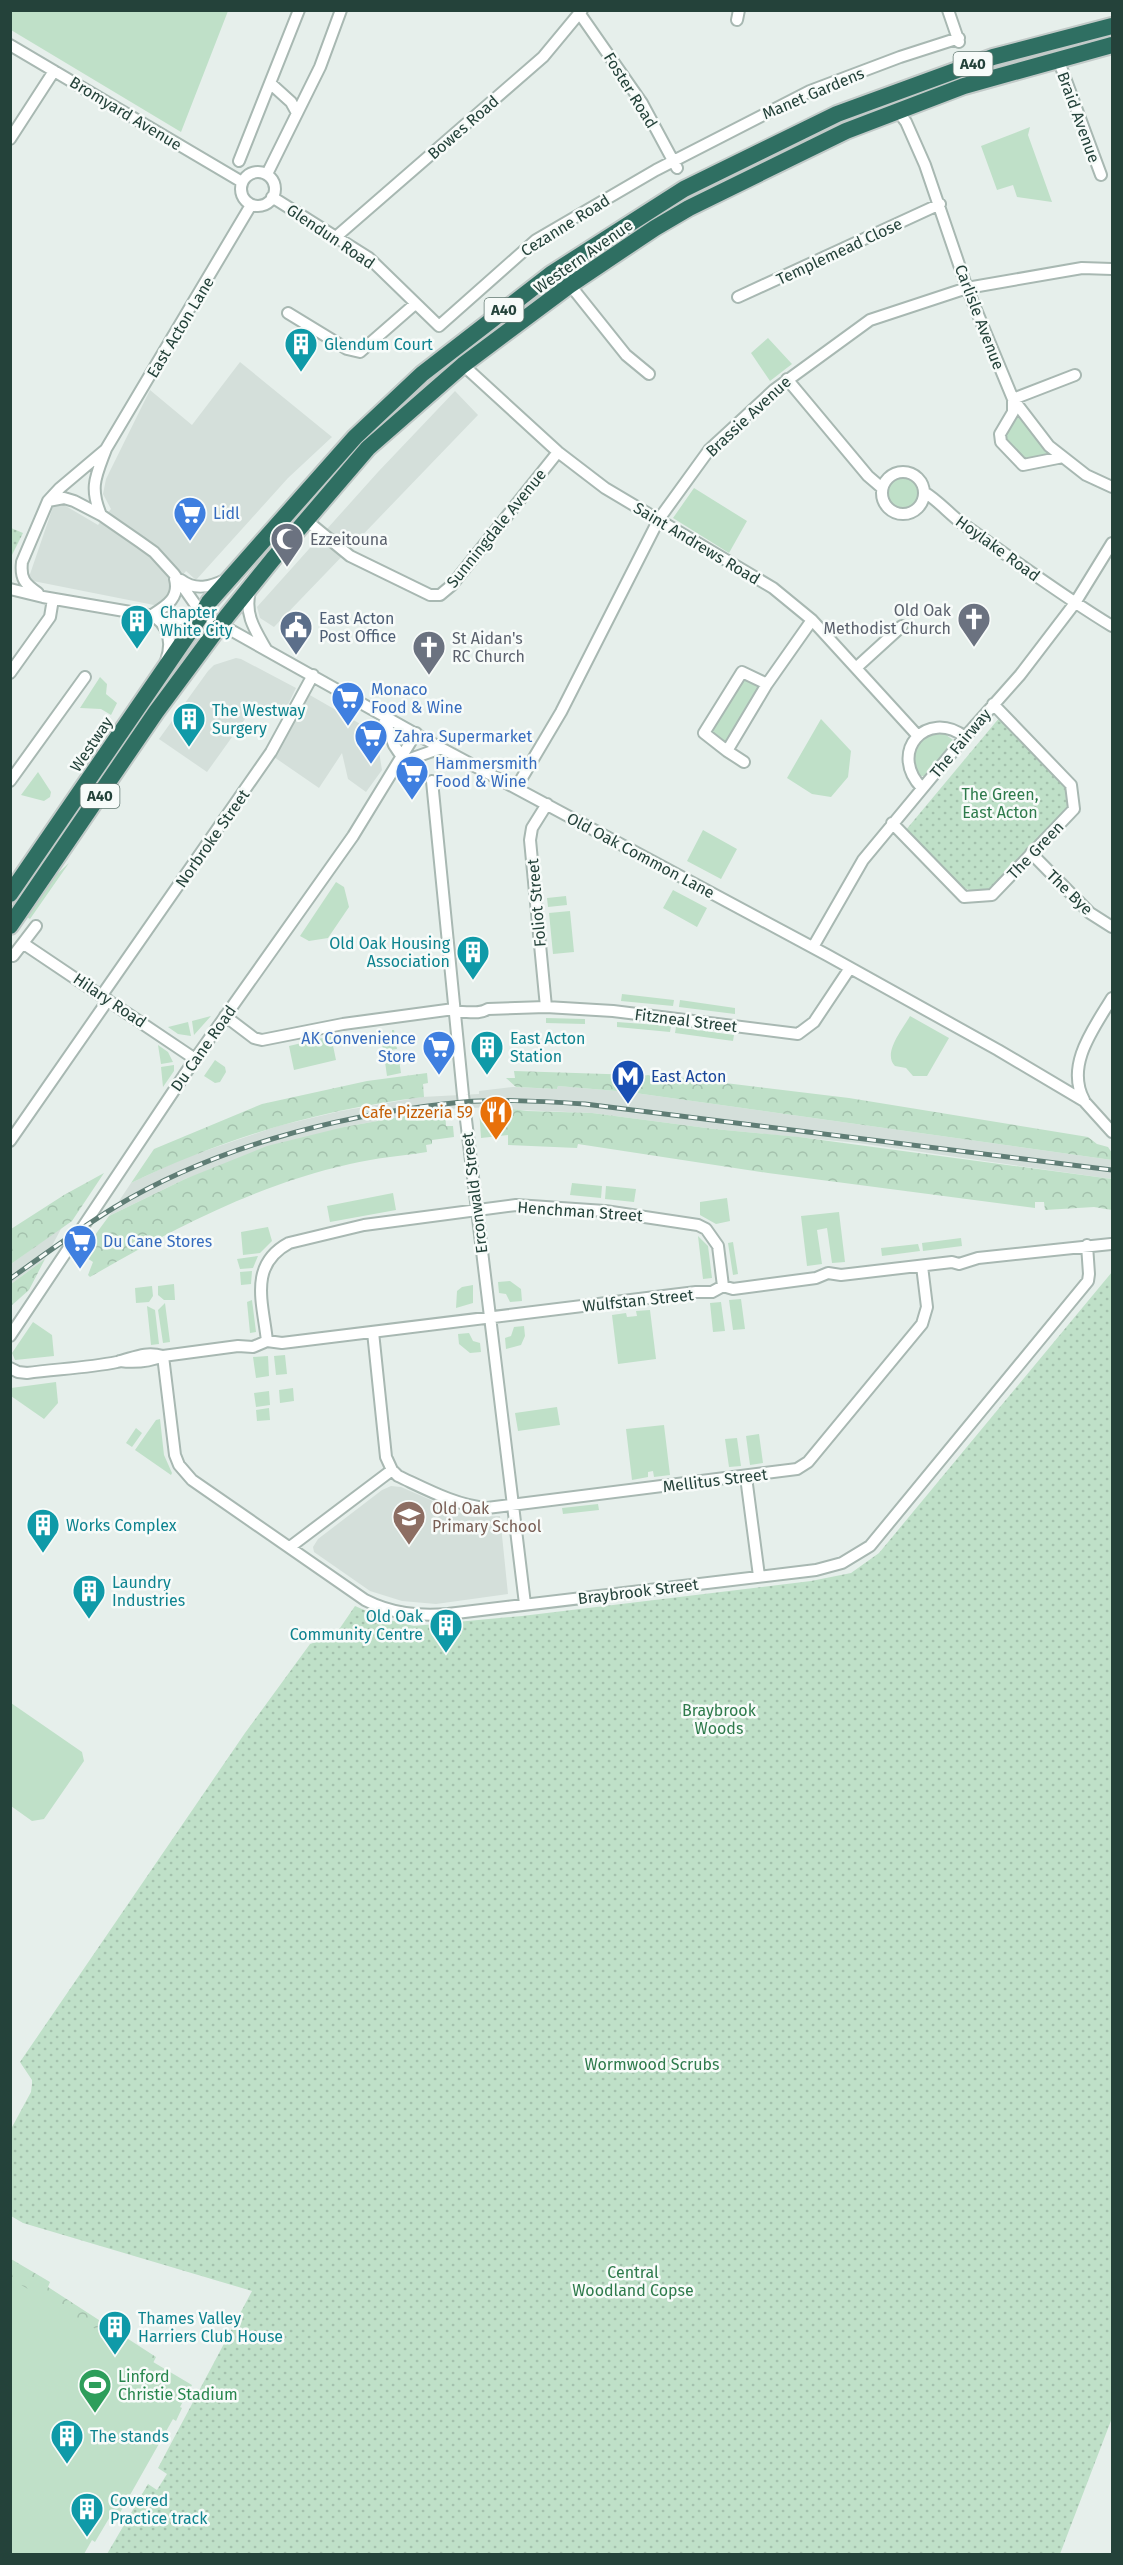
<svg xmlns="http://www.w3.org/2000/svg" width="1123" height="2565" font-family="'Fira Sans',sans-serif">
<style>
.built{fill:#d4dfda}
.green{fill:#bfe0c8}
.forest{fill:url(#forest-crowns)}
.park{fill:url(#park-dots)}
.lines{fill:none;stroke-linecap:round;stroke-linejoin:round}
.minor-casing{stroke:#a8b8b2;stroke-width:14}
.highway-casing{stroke:#c2cac8;stroke-width:20}
.minor{stroke:#fff;stroke-width:10}
.highway{stroke:#2f6f62;stroke-width:16}
.rail-casing{stroke:#5f7d75;stroke-width:5}
.rail{stroke:#f7fbf9;stroke-width:3;stroke-dasharray:9;stroke-linecap:butt}
.labels{text-anchor:middle;stroke-width:5;stroke-linejoin:round;paint-order:stroke}
.shield{fill:#f7fbf9;stroke:#637a73;stroke-width:1.5}
.shield-label{font-size:15px;font-weight:bold;fill:#24423a}
.street-label{font-size:16px;fill:#24423a;stroke:#f7fbf9}
.culture-label{font-size:16px;fill:#0d838f;stroke:#f7fbf9;text-anchor:start}
.shop-label{font-size:16px;fill:#366cbe;stroke:#f7fbf9;text-anchor:start}
.worship-label{font-size:16px;fill:#5b616d;stroke:#f7fbf9;text-anchor:start}
.service-label{font-size:16px;fill:#4e5e75;stroke:#f7fbf9;text-anchor:start}
.park-label{font-size:16px;fill:#2d7a4b;stroke:#f7fbf9}
.transit-label{font-size:16px;fill:#164399;stroke:#f7fbf9;text-anchor:start}
.food-label{font-size:16px;fill:#c56008;stroke:#f7fbf9;text-anchor:end}
.education-label{font-size:16px;fill:#785e54;stroke:#f7fbf9;text-anchor:start}
.leisure-label{font-size:16px;fill:#27864d;stroke:#f7fbf9;text-anchor:start}
</style>
<defs>
<pattern id="forest-crowns" width="20" height="18" patternUnits="userSpaceOnUse" patternTransform="scale(1.5)"><rect width="20" height="18" fill="#bfe0c8"/><path d="M2 6a3 3 0 1 1 6 0M12 15a3 3 0 1 1 6 0" fill="none" stroke="#a4c1ad"/></pattern>
<pattern id="park-dots" width="8" height="8" patternUnits="userSpaceOnUse" patternTransform="scale(1.5)"><rect width="8" height="8" fill="#bfe0c8"/><path d="M2 2h.1M6 6h.1" fill="none" stroke="#a4c1ad" stroke-width="1.8" stroke-linecap="round"/></pattern>
</defs>
<rect width="100%" height="100%" fill="#e6efeb"/>
<!-- built -->
<path class="built" d="M240 362 332 437 288 478 196 580 186 571 159 606 28 580 54 504 64 505 98 525 111 509 103 494 106 479 150 390 192 425Z
M455 391 478 415 274 627 260 618 257 607 378 472Z
M236 658 241 659 296 688 282 717 255 705 207 772 159 739 208 671 214 665Z
M308 694 376 733 382 770 366 792 348 779 342 753 319 788 274 757Z
M558 1086 628 1092 1112 1160V1179L858 1143 714 1129 592 1113 498 1109 496 1107 445 1109 344 1127 185 1179 109 1216 131 1183 184 1158 278 1126 341 1111 422 1097 479 1094V1091L513 1087 557 1089Z
M62 1227 45 1259 11 1284V1264Z
M391 1486 401 1487 470 1517 500 1516 508 1594 436 1604 402 1601 370 1591 314 1552 313 1547 318 1539 382 1490Z"/>
<!-- green -->
<path class="green" d="M10 11 11 10 228 11 181 132 11 30Z
M1030 127 1028 135 1052 202 1017 197 1013 185 997 190 981 146Z
M768 338 792 364 770 381 751 353Z
M1018 416 1020 417 1055 455 1028 463 1003 440V434Z
M886 493a17 17 0 1 1 34 0a17 17 0 1 1-34 0Z
M694 488 747 521 729 553 673 518Z
M100 677 107 684 106 694 117 703 111 715 101 709 80 708Z
M745 678 763 685 726 743 713 732V727Z
M821 719 851 751 848 777 831 797 812 794 787 778Z
M941 731 953 740 952 746 926 776H918C914 771 914 768 914 762 912 742 924 736 941 731Z
M38 772 51 792 50 797 44 801 21 795Z
M703 830 737 849 721 879 687 861Z
M69 863 30 919 27 917 55 876Z
M336 882 344 887 349 907 328 938 309 941 300 936Z
M673 890 707 908 697 927 663 908Z
M566 896 567 905 548 907 547 898Z
M570 911 574 952 553 954 549 913Z
M622 994 674 1000 673 1006 621 1001Z
M680 1000 735 1008V1014L679 1007Z
M211 1016 194 1035 192 1021Z
M910 1016 949 1038 927 1076H913L906 1068 895 1066C882 1053 903 1029 910 1016Z
M546 1018 585 1019V1024L546 1023Z
M188 1022 191 1036 178 1034 168 1027Z
M617 1022 671 1026 670 1032 617 1027Z
M676 1027 734 1035 733 1041 675 1033Z
M392 1030H394L397 1049 383 1051 381 1034 392 1033Z
M331 1036 336 1060 294 1070 289 1046Z
M158 1045 168 1052 173 1062 161 1064Z
M398 1053 401 1073 387 1076 384 1055Z
M215 1060 225 1067 226 1072 220 1082 215 1083 204 1076Z
M174 1065V1071L163 1087 161 1067Z
M572 1183 602 1186 601 1198 570 1195Z
M606 1186 636 1189 634 1202 605 1199Z
M393 1193 396 1210 330 1222 327 1206Z
M727 1198 730 1221 716 1224 700 1215V1202Z
M839 1212 845 1262 832 1263 827 1228 817 1230 822 1264 807 1266 801 1216Z
M268 1227 272 1241 260 1253 243 1255 241 1232Z
M698 1236 708 1246 712 1278 703 1279Z
M961 1238 962 1246 923 1251 922 1243Z
M733 1242 738 1274 733 1275 728 1243Z
M918 1244 920 1251 882 1256 881 1248Z
M258 1256 253 1268 240 1269 237 1259Z
M252 1271 251 1284 241 1285 240 1272Z
M510 1281 521 1289 522 1301 510 1302 506 1294 499 1293 498 1282Z
M174 1284 175 1300H164L158 1295V1286Z
M473 1285V1303L456 1308 457 1291 462 1287Z
M152 1286 153 1296 149 1302 136 1303 135 1288Z
M741 1299 745 1329 733 1330 729 1300Z
M252 1300 256 1332 250 1333 247 1302Z
M721 1302 725 1331 713 1332 710 1303Z
M165 1303 170 1342 163 1343 158 1310Z
M147 1306 155 1310 159 1344 151 1345Z
M650 1310 656 1359 618 1364 612 1315 626 1313 627 1317 637 1316 636 1311Z
M33 1322 52 1335 54 1356 15 1360 12 1353Z
M524 1326 525 1336 521 1345 506 1349 505 1338 511 1336 514 1327Z
M469 1333 473 1341 480 1343 481 1352 470 1353 459 1344 458 1334Z
M285 1355 287 1374 276 1375 274 1356Z
M268 1356 269 1376 256 1378 253 1357Z
M56 1382 58 1403 44 1419 11 1396V1388Z
M293 1388 294 1401 280 1403 279 1390Z
M269 1391 270 1405 256 1407 254 1393Z
M557 1407 560 1425 518 1431 515 1413Z
M269 1408 270 1420 257 1421 256 1410Z
M160 1419 164 1455 172 1473 171 1475 135 1450 156 1420Z
M664 1425 670 1475 654 1477 653 1471 648 1472V1477L632 1480 626 1429Z
M136 1428 142 1433 132 1447 126 1443Z
M759 1434 763 1463 750 1465 746 1436Z
M737 1438 741 1466 729 1467 725 1439Z
M598 1504 599 1510 563 1514 562 1508Z
M11 1703 82 1752 84 1761 44 1819 32 1821 11 1806Z
M11 2278 192 2385 180 2407 182 2408 176 2421 173 2419 117 2518 111 2515 95 2542 92 2540 84 2554H11Z"/>
<!-- forest -->
<path class="forest" d="M514 1071 668 1076 849 1098 1088 1137 1097 1144 1108 1147 1112 1153V1160L628 1092 558 1086 557 1089 516 1087 506 1078H515Z
M427 1073 428 1083 423 1084 424 1097C321 1109 224 1138 131 1183L154 1149 262 1104 367 1081Z
M496 1107 527 1111 592 1113 714 1129 799 1137 1112 1179V1210L1094 1207 1045 1210 1044 1202H1035V1208L768 1173 578 1144 577 1148 508 1145V1135L481 1138 479 1108Z
M445 1109 446 1126H453L454 1137 432 1140V1144L426 1145 427 1152C401 1156 375 1158 350 1164 256 1185 173 1229 90 1277L88 1275 93 1262 81 1254 109 1216 185 1179 267 1146 344 1127Z
M104 1173 72 1221 11 1264V1229L64 1195Z
M45 1259 29 1290 11 1306V1284Z
M11 2259 50 2282 48 2287 156 2357 153 2363 11 2279Z"/>
<!-- park -->
<path class="park" d="M11 528 23 533 11 557Z
M1000 717 1070 789 1073 809 991 891 980 894 964 888 905 831Z
M1112 1272V2418L1060 2554H107L148 2484 157 2490 167 2474 158 2468 252 2291 23 2223 11 2216V2129L31 2092 32 2084V2080L20 2062 245 1733 310 1644 331 1637 340 1628 355 1606 385 1619 414 1626 522 1616 811 1581 851 1573 879 1553Z"/>
<g class="lines">
<!-- minor casing -->
<g class="minor-casing">
<path id="minor" d="M948 10 959 42
M580 14 642 103 677 168
M737 20 739 10
M10 45 242 182
M1058 59 1101 175
M270 83 291 102 297 113
M897 110 906 122 925 165 967 288 1013 399 1049 446 1086 475 1112 487
M10 139 54 71
M239 161 299 10
M241 189a17 17 0 1 1 34 0a17 17 0 1 1-34 0Z
M267 174 320 67 341 10
M272 197 369 258 439 326 536 240 656 170 810 91 900 57 959 38
M337 236 543 57 582 10
M570 285 626 355 649 374
M738 297 940 204
M288 313 347 349 360 352 415 304
M463 365 558 452 605 488 773 588 812 620 918 736
M787 379 868 476 882 488
M1063 457 1023 465 1001 442 1000 434 1013 412V399L1075 375
M882 493a21 21 0 1 1 42 0a21 21 0 1 1-42 0Z
M924 492C939 501 949 514 963 524 1012 559 1061 595 1112 626
M48 501 64 498 74 501 101 515 140 542 154 552 174 574 202 614 441 748 827 955 998 1050 1084 1101 1112 1132
M101 515C89 487 96 476 106 449L251 205
M306 520 350 556 430 595H440L452 585 558 452
M181 580C195 591 211 587 227 579
M10 589 43 597 177 620 202 615
M250 591C244 614 255 630 266 649
M38 593C25 584 20 579 22 562L48 501 60 488 105 450
M152 615C166 606 180 598 175 579
M155 617C170 628 172 644 166 661
M857 667 902 626
M10 673 50 617 53 599
M767 684 742 672 704 733 727 751 767 684 812 620
M383 715 394 745 402 757
M727 751 744 762
M399 763 441 748
M10 781 85 677
M432 781 463 1095 525 1604
M516 788 561 712 659 519 709 450 774 390 870 320 967 288 1082 268 1112 269
M922 788C887 752 927 708 965 737
M892 823 964 897 992 895 1074 809 1071 785 993 704
M1031 853 1090 913 1112 927
M24 944 195 1059
M813 947 863 860 965 737 1020 675 1075 603 1112 543
M13 956 36 926
M102 995 271 752 313 675
M546 1007 530 840 532 828 547 804
M454 1012C467 1011 478 1015 488 1009L546 1007 613 1011 798 1034 814 1022 850 968
M225 1016 254 1038 262 1040 343 1024 454 1009
M1084 1100C1065 1065 1094 1028 1112 998
M10 1141 108 1000
M10 1336 195 1059 353 836 416 733
M267 1341C263 1303 248 1265 289 1243L364 1225 516 1205 605 1211 698 1225 706 1229 718 1246 723 1286
M163 1356 175 1455 179 1465 192 1480 365 1600C392 1614 418 1616 448 1614L816 1570 842 1563 870 1546 1088 1281 1089 1274 1087 1245
M120 1361C135 1363 148 1362 163 1356L238 1346 253 1347 267 1341 282 1343 696 1292H712L723 1286 733 1289 816 1278 828 1273 841 1275 952 1262 959 1264 978 1258 1111 1244
M10 1368 18 1372 27 1373C57 1369 87 1368 117 1362 134 1358 144 1351 163 1356
M392 1470 398 1476C426 1489 457 1506 487 1508L797 1469 808 1462 922 1324 927 1307 922 1266
M746 1477 759 1576
M290 1547 392 1470 386 1457 373 1332"/>
</g>
<!-- highway casing -->
<g class="highway-casing">
<path id="highway" d="M10 894 202 614 209 602 355 437 422 374 551 274 684 189 837 114 993 57 1112 26
M10 926 156 712 227 616 273 559 368 448 463 365 570 285 655 228 689 208 846 131 964 86 1112 45"/>
</g>
<!-- minor -->
<use href="#minor" class="minor"/>
<!-- highway -->
<use href="#highway" class="highway"/>
<!-- rail casing -->
<g class="rail-casing">
<path id="rail" d="M10 1279C45 1254 79 1229 115 1207 213 1148 332 1117 444 1104 490 1098 539 1101 585 1104L1112 1170"/>
</g>
<!-- rail -->
<use href="#rail" class="rail"/>
</g>
<!-- icons -->
<defs>
<g id="building-pin" transform="scale(1.725)"><path d="M0 17L-7.5 6A9.5 9.5 0 1 1 7.5 6Z" fill="#0f9aa8" stroke="#f7fbf9"/><path d="M-4-6H4V6H1V3H-1V6H-4ZM-2.5-4.3h1.7v1.8h-1.7ZM.8-4.3h1.7v1.8H.8ZM-2.5-1h1.7V.8h-1.7ZM.8-1h1.7V.8H.8Z" fill="#fff"/></g>
<g id="supermarket-pin" transform="scale(1.725)"><path d="M0 17L-7.5 6A9.5 9.5 0 1 1 7.5 6Z" fill="#3f7fe0" stroke="#f7fbf9"/><path d="M-6-5.5h2.5l.6 2H6L4.5 2H-2.5L-4.4-4H-6ZM-1.5 3.2a1.3 1.3 0 1 0 .1 0ZM3 3.2a1.3 1.3 0 1 0 .1 0Z" fill="#fff"/></g>
<g id="mosque-pin" transform="scale(1.725)"><path d="M0 17L-7.5 6A9.5 9.5 0 1 1 7.5 6Z" fill="#6b7280" stroke="#f7fbf9"/><path d="M3.5-4.9A6 6 0 1 0 3.5 4.9A5 5 0 1 1 3.5-4.9Z" fill="#fff"/></g>
<g id="church-pin" transform="scale(1.725)"><path d="M0 17L-7.5 6A9.5 9.5 0 1 1 7.5 6Z" fill="#6b7280" stroke="#f7fbf9"/><path d="M-1.2-6h2.4v3.5h3.3v2.4h-3.3V6h-2.4V-.1h-3.3v-2.4h3.3Z" fill="#fff"/></g>
<g id="civic-pin" transform="scale(1.725)"><path d="M0 17L-7.5 6A9.5 9.5 0 1 1 7.5 6Z" fill="#5c6f8a" stroke="#f7fbf9"/><path d="M-.6-6.5H3V-4.5H.6V-3L4-1V1h2V6H-6V1h2V-1L-.6-3ZM-1.2 2.5V6h2.4V2.5Z" fill="#fff"/></g>
<g id="metro-pin" transform="scale(1.725)"><path d="M0 17L-7.5 6A9.5 9.5 0 1 1 7.5 6Z" fill="#1a4fb4" stroke="#f7fbf9"/><path d="M-5.5 5V-5H-3L0 0L3-5H5.5V5H3V-.5L0 4L-3-.5V5Z" fill="#fff"/></g>
<g id="restaurant-pin" transform="scale(1.725)"><path d="M0 17L-7.5 6A9.5 9.5 0 1 1 7.5 6Z" fill="#e8710a" stroke="#f7fbf9"/><path d="M-5-6h1v4h1v-4h1v4h1v-4h1v5L-1.5 .5V6h-2V.5L-5-1ZM5-6V6H3V1.5H1.5Q1.5-4 5-6Z" fill="#fff"/></g>
<g id="school-pin" transform="scale(1.725)"><path d="M0 17L-7.5 6A9.5 9.5 0 1 1 7.5 6Z" fill="#8d6e63" stroke="#f7fbf9"/><path d="M0-5L7-2L0 1L-7-2ZM-4 1L0 2.5L4 1V4Q0 6-4 4Z" fill="#fff"/></g>
<g id="stadium-pin" transform="scale(1.725)"><path d="M0 17L-7.5 6A9.5 9.5 0 1 1 7.5 6Z" fill="#2e9e5b" stroke="#f7fbf9"/><path d="M0-5a6.5 5 0 1 0 0 10a6.5 5 0 1 0 0-10ZM-3.5-1.8h7v3.6h-7Z" fill="#fff"/></g>
</defs>
<g fill-rule="evenodd">
<use href="#building-pin" x="301" y="344"/>
<use href="#supermarket-pin" x="190" y="513"/>
<use href="#mosque-pin" x="287" y="539"/>
<use href="#church-pin" x="974" y="619"/>
<use href="#building-pin" x="137" y="621"/>
<use href="#civic-pin" x="296" y="627"/>
<use href="#church-pin" x="429" y="647"/>
<use href="#supermarket-pin" x="348" y="698"/>
<use href="#building-pin" x="189" y="719"/>
<use href="#supermarket-pin" x="371" y="736"/>
<use href="#supermarket-pin" x="412" y="772"/>
<use href="#building-pin" x="473" y="952"/>
<use href="#supermarket-pin" x="439" y="1047"/>
<use href="#building-pin" x="487" y="1047"/>
<use href="#metro-pin" x="628" y="1076"/>
<use href="#restaurant-pin" x="496" y="1112"/>
<use href="#supermarket-pin" x="80" y="1241"/>
<use href="#school-pin" x="409" y="1517"/>
<use href="#building-pin" x="43" y="1525"/>
<use href="#building-pin" x="89" y="1591"/>
<use href="#building-pin" x="446" y="1625"/>
<use href="#building-pin" x="115" y="2327"/>
<use href="#stadium-pin" x="95" y="2385"/>
<use href="#building-pin" x="67" y="2436"/>
<use href="#building-pin" x="87" y="2509"/>
</g>
<g class="labels">
<!-- shield labels -->
<g class="shield">
<rect x="953.5" y="52" width="39" height="24" rx="4.5"/>
<rect x="484.5" y="298" width="39" height="24" rx="4.5"/>
<rect x="80.5" y="784" width="39" height="24" rx="4.5"/>
</g>
<g class="shield-label">
<text x="973" y="69">A40</text>
<text x="504" y="315">A40</text>
<text x="100" y="801">A40</text>
</g>
<!-- street labels -->
<g class="street-label">
<text transform="translate(631 90) rotate(58)" y="6">Foster Road</text>
<text transform="translate(813 93) rotate(-23)" y="6">Manet Gardens</text>
<text transform="translate(126 113) rotate(31)" y="6">Bromyard Avenue</text>
<text transform="translate(1079 117) rotate(70)" y="6">Braid Avenue</text>
<text transform="translate(463 127) rotate(-41)" y="6">Bowes Road</text>
<text transform="translate(565 225) rotate(-32)" y="6">Cezanne Road</text>
<text transform="translate(331 236) rotate(34)" y="6">Glendun Road</text>
<text transform="translate(839 251) rotate(-25)" y="6">Templemead Close</text>
<text transform="translate(583 256) rotate(-35)" y="6">Western Avenue</text>
<text transform="translate(980 317) rotate(69)" y="6">Carlisle Avenue</text>
<text transform="translate(180 327) rotate(-59)" y="6">East Acton Lane</text>
<text transform="translate(748 416) rotate(-43)" y="6">Brassie Avenue</text>
<text transform="translate(496 528) rotate(-51)" y="6">Sunningdale Avenue</text>
<text transform="translate(697 543) rotate(31)" y="6">Saint Andrews Road</text>
<text transform="translate(998 548) rotate(36)" y="6">Hoylake Road</text>
<text transform="translate(960 743) rotate(-50)" y="6">The Fairway</text>
<text transform="translate(91 744) rotate(-56)" y="6">Westway</text>
<text transform="translate(212 838) rotate(-55)" y="6">Norbroke Street</text>
<text transform="translate(1035 850) rotate(-46)" y="6">The Green</text>
<text transform="translate(641 855) rotate(28)" y="6">Old Oak Common Lane</text>
<text transform="translate(1070 892) rotate(44)" y="6">The Bye</text>
<text transform="translate(536 903) rotate(-95)" y="6">Foliot Street</text>
<text transform="translate(110 1000) rotate(34)" y="6">Hilary Road</text>
<text transform="translate(686 1020) rotate(7)" y="6">Fitzneal Street</text>
<text transform="translate(203 1048) rotate(-55)" y="6">Du Cane Road</text>
<text transform="translate(474 1193) rotate(-97)" y="6">Erconwald Street</text>
<text transform="translate(580 1211) rotate(4)" y="6">Henchman Street</text>
<text transform="translate(638 1300) rotate(-6)" y="6">Wulfstan Street</text>
<text transform="translate(715 1480) rotate(-7)" y="6">Mellitus Street</text>
<text transform="translate(638 1591) rotate(-7)" y="6">Braybrook Street</text>
</g>
<!-- culture labels -->
<g class="culture-label">
<text x="324" y="350">Glendum Court</text>
<text x="160" y="618">Chapter<tspan x="160" dy="18">White City</tspan></text>
<text x="212" y="716">The Westway<tspan x="212" dy="18">Surgery</tspan></text>
<text x="450" y="949" text-anchor="end">Old Oak Housing<tspan x="450" dy="18">Association</tspan></text>
<text x="510" y="1044">East Acton<tspan x="510" dy="18">Station</tspan></text>
<text x="66" y="1531">Works Complex</text>
<text x="112" y="1588">Laundry<tspan x="112" dy="18">Industries</tspan></text>
<text x="423" y="1622" text-anchor="end">Old Oak<tspan x="423" dy="18">Community Centre</tspan></text>
<text x="138" y="2324">Thames Valley<tspan x="138" dy="18">Harriers Club House</tspan></text>
<text x="90" y="2442">The stands</text>
<text x="110" y="2506">Covered<tspan x="110" dy="18">Practice track</tspan></text>
</g>
<!-- shop labels -->
<g class="shop-label">
<text x="213" y="519">Lidl</text>
<text x="371" y="695">Monaco<tspan x="371" dy="18">Food &amp; Wine</tspan></text>
<text x="394" y="742">Zahra Supermarket</text>
<text x="435" y="769">Hammersmith<tspan x="435" dy="18">Food &amp; Wine</tspan></text>
<text x="416" y="1044" text-anchor="end">AK Convenience<tspan x="416" dy="18">Store</tspan></text>
<text x="103" y="1247">Du Cane Stores</text>
</g>
<!-- worship labels -->
<g class="worship-label">
<text x="310" y="545">Ezzeitouna</text>
<text x="951" y="616" text-anchor="end">Old Oak<tspan x="951" dy="18">Methodist Church</tspan></text>
<text x="452" y="644">St Aidan's<tspan x="452" dy="18">RC Church</tspan></text>
</g>
<!-- service labels -->
<g class="service-label">
<text x="319" y="624">East Acton<tspan x="319" dy="18">Post Office</tspan></text>
</g>
<!-- park labels -->
<g class="park-label">
<text x="1000" y="800">The Green,<tspan x="1000" dy="18">East Acton</tspan></text>
<text x="719" y="1716">Braybrook<tspan x="719" dy="18">Woods</tspan></text>
<text x="652" y="2070">Wormwood Scrubs</text>
<text x="633" y="2278">Central<tspan x="633" dy="18">Woodland Copse</tspan></text>
</g>
<!-- transit labels -->
<g class="transit-label">
<text x="651" y="1082">East Acton</text>
</g>
<!-- food labels -->
<g class="food-label">
<text x="473" y="1118">Cafe Pizzeria 59</text>
</g>
<!-- education labels -->
<g class="education-label">
<text x="432" y="1514">Old Oak<tspan x="432" dy="18">Primary School</tspan></text>
</g>
<!-- leisure labels -->
<g class="leisure-label">
<text x="118" y="2382">Linford<tspan x="118" dy="18">Christie Stadium</tspan></text>
</g>
</g>
<!-- border -->
<rect width="1123" height="2565" fill="none" stroke="#24423a" stroke-width="24"/>
</svg>
